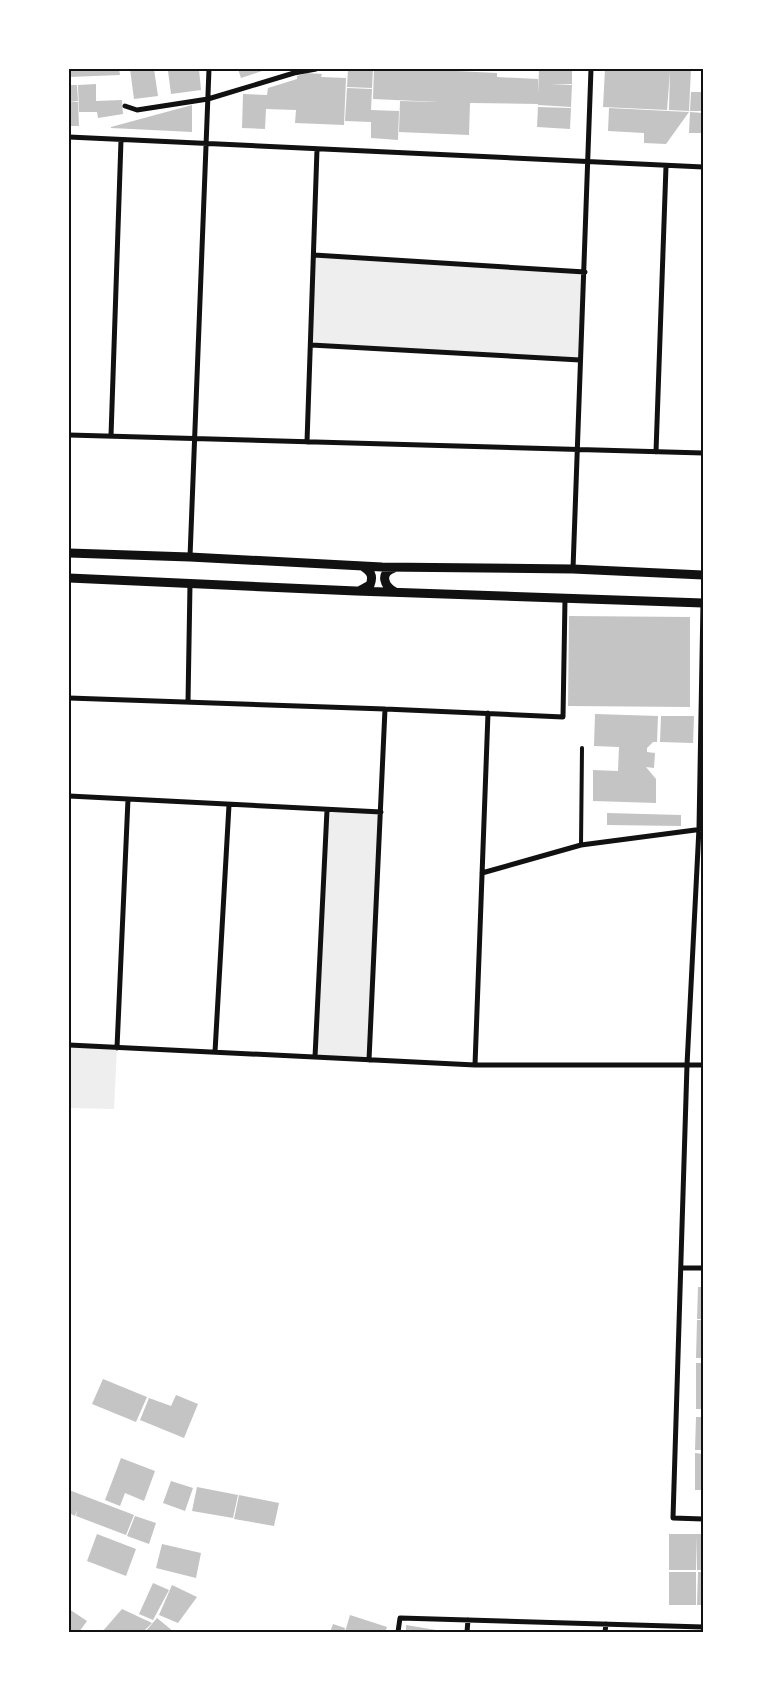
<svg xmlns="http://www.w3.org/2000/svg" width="772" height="1701" font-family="Spectral,serif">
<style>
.green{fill:#eee}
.building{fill:#c4c4c4}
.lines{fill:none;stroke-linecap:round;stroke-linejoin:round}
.service{stroke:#111;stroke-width:4}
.minor{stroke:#111;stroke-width:5}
.tertiary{stroke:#111;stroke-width:9}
.neatline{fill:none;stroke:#111;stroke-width:2}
</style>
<rect width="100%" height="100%" fill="#fff"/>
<!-- green -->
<path class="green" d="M314 255 585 272 580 360 311 345Z
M327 810 381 812 369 1060 315 1057Z
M69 1045 117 1048 114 1109 69 1108Z"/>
<!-- building -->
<path class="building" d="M69 69H119L120 75 69 77Z
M130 69H154L158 96 134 99Z
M187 69H199L201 90 171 94 168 71Z
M238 69H268L241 78Z
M348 69H373L372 88 347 87Z
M374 69H415L497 73V77L538 79V94L539 69H572V84H551L572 85 571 107 538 105V104L470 103 469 135 399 132 400 101 439 102 373 99Z
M605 69H691L689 111 669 110 670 71 667 110 603 107Z
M307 73 322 74 321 77 346 78 344 125 295 123 296 110 266 109 265 129 242 128 243 94 267 95 268 88 297 79V76Z
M96 84V101L122 100 123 114 98 118 97 112H79L78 85Z
M69 85H77L78 101 69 102Z
M347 88 372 89 371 110 399 111 398 140 371 138V122L345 121Z
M691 92H703V111H690Z
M69 102H78L79 126H69Z
M192 105V132L111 128V127Z
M538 107 571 108 570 129 537 127Z
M609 108 668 111 689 112 666 144 644 143V133L608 131Z
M690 112 703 113V133H689Z
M569 616 690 617V707L568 706Z
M595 714 658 716 657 742H653L647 748V752L655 753 654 768 646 767 656 779V803L593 801V770L618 771 619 747 594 746Z
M661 716H694L693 743 660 742Z
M607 813 681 815V826L607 825Z
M698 1287H703V1319H697Z
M697 1320H703V1358H696Z
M696 1363H703V1409H696Z
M103 1379 147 1397 136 1422 92 1404Z
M176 1395 198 1404 184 1438 140 1420 149 1398 171 1406Z
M696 1417H703V1450H695Z
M695 1453 703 1454V1490H695Z
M121 1458 155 1471 144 1501 125 1493 120 1506 105 1500Z
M171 1481 193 1488 185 1511 163 1503Z
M197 1487 238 1495 233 1518 192 1511Z
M69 1490 134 1515 126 1535 76 1516 77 1510 75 1516 69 1513Z
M239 1495 279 1503 274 1526 234 1519Z
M135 1516 156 1523 149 1544 127 1536Z
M97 1534 136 1549 126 1576 87 1561Z
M669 1534H703V1570H697L696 1536V1570H669Z
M162 1544 201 1553 196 1578 156 1568Z
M669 1572H696V1605H669Z
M698 1572H703V1605H697Z
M153 1583 169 1590 153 1620 139 1614Z
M172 1585 197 1597 178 1623 159 1615Z
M69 1609 87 1621 79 1632H69Z
M122 1609 152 1623 143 1632H102Z
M350 1615 387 1627 385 1632H345Z
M157 1618 174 1632H145Z
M333 1624 345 1628 344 1632H330Z
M406 1625 442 1631V1632H406Z"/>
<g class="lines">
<!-- service -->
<path class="service" d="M581 845 582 748"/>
<!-- minor -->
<path class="minor" d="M125 106 137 110 208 99 294 73 316 69
M69 137 703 167
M314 255 585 272
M311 345 580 360
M69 435 703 453
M111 436 121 140
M307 442 317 149
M656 452 666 166
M190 557 209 69
M573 569 591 69
M703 603 699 828 687 1065 673 1518 703 1519
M69 698 385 709 563 717 565 599
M188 702 190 584
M69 796 381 812
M482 873 581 845 703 829
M69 1045 475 1065H703
M117 1048 128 799
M215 1052 229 805
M315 1057 327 810
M369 1060 385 709
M475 1065 488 713
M681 1268H703
M398 1632 400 1618 703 1627
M467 1632 468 1620
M605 1632 606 1624"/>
<!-- tertiary -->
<path class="tertiary" d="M69 553 190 557 382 567 573 569 703 575
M394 568C379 573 384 586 395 592
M69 578 356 591 703 603
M361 590 370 585C374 575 370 571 362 566"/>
</g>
<!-- border -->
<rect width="772" height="1701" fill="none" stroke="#ffffff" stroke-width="140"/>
<rect x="70" y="70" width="632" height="1561" class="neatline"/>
</svg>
